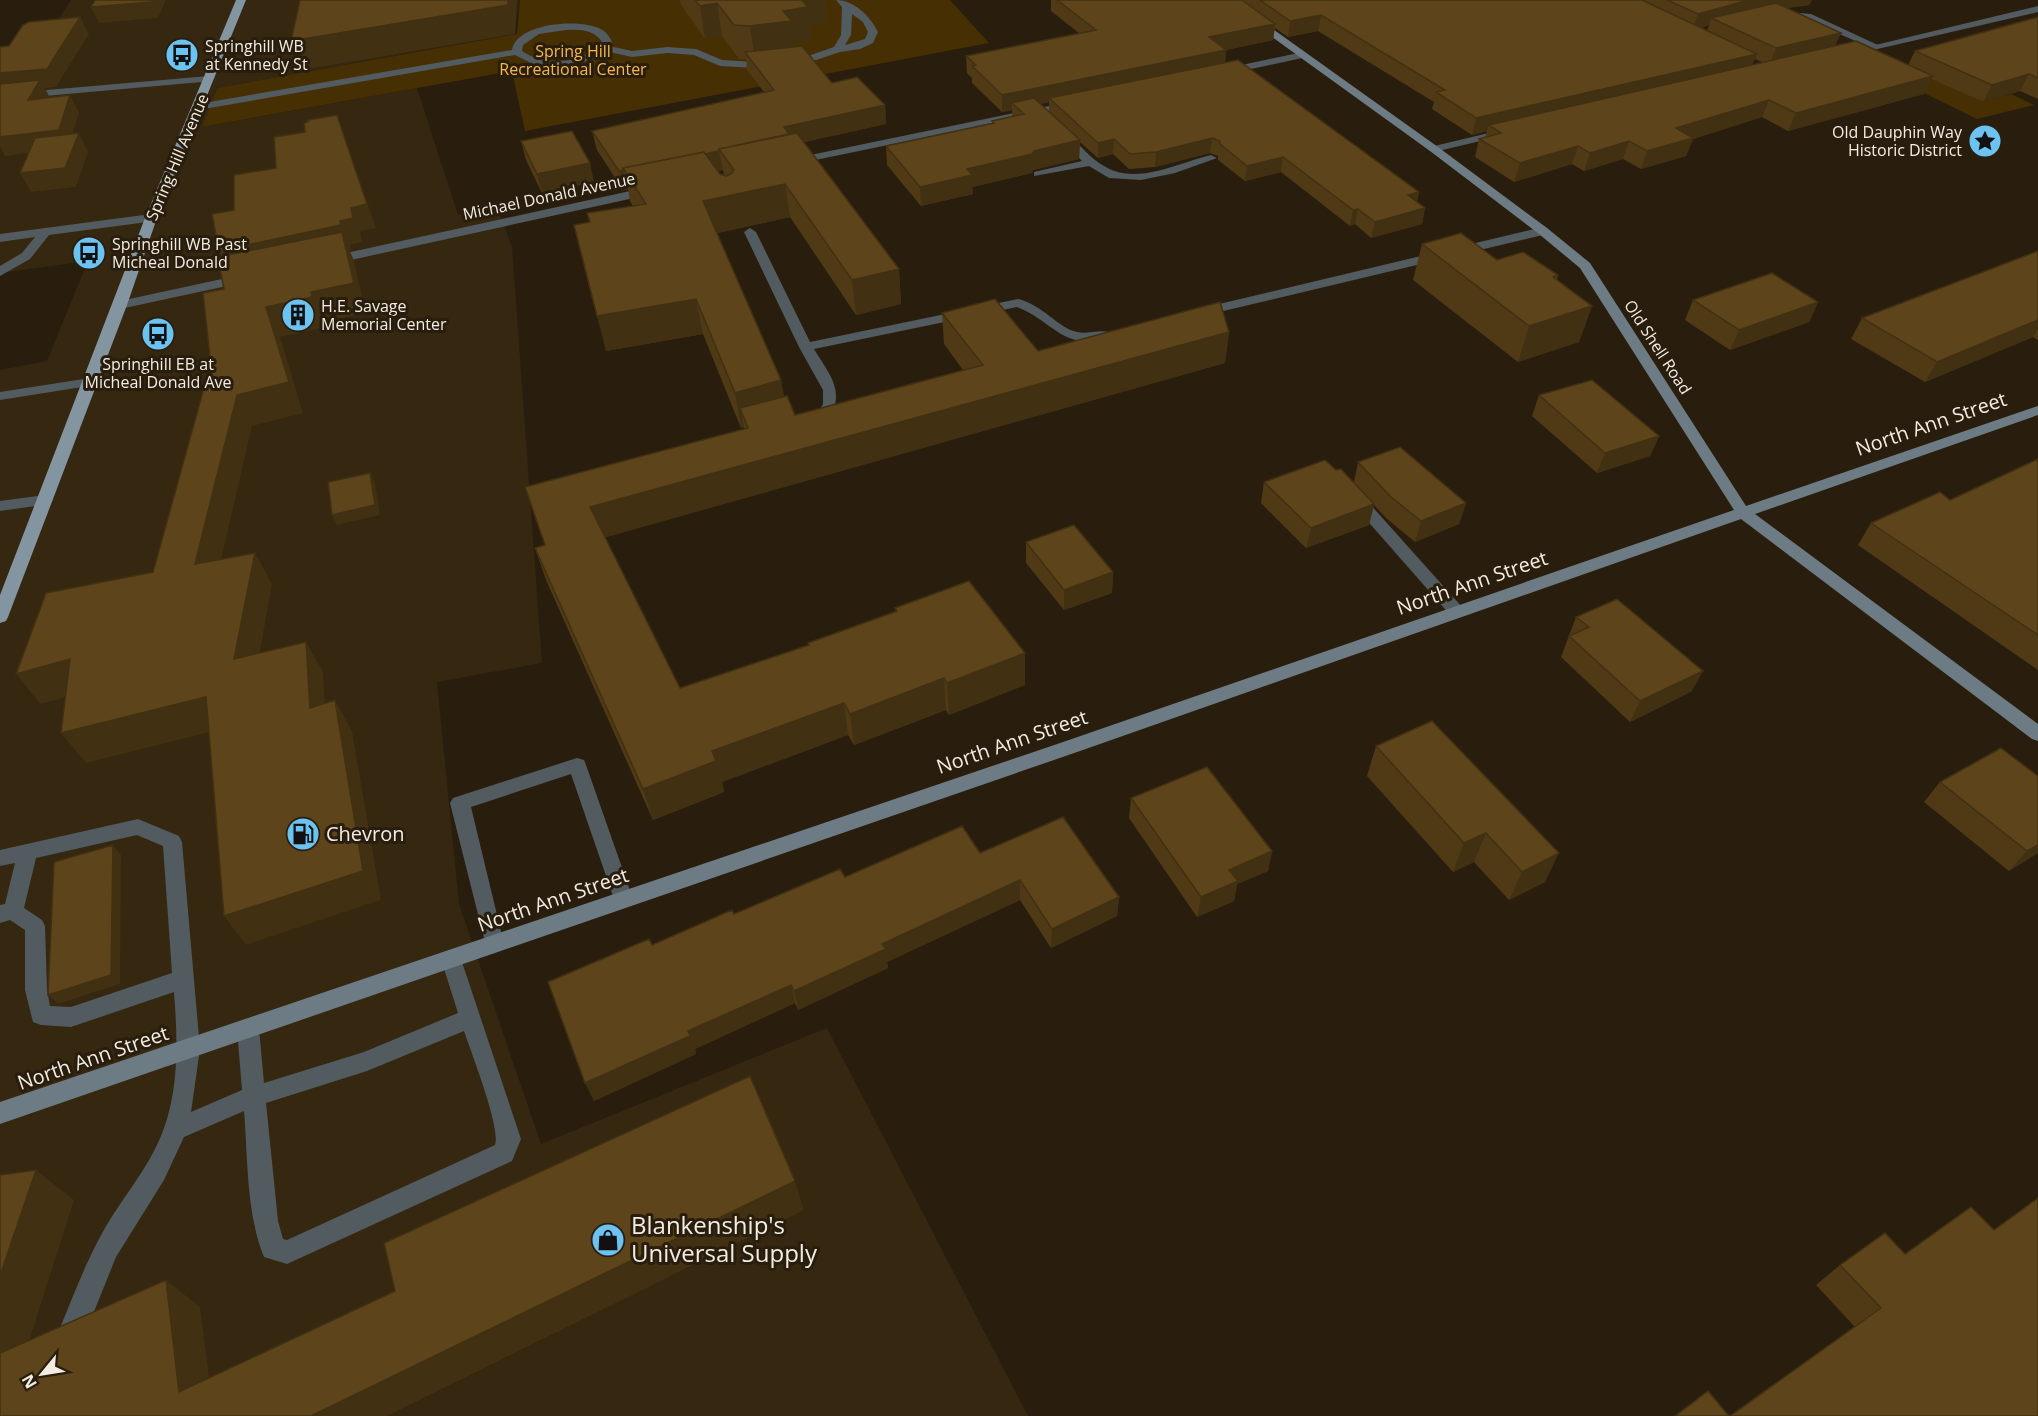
<svg xmlns="http://www.w3.org/2000/svg" width="2038" height="1416" font-family="'Open Sans',sans-serif">
<style>
.built{fill:#352710}
.green{fill:#462f02}
.lines{fill:none;stroke-linecap:round;stroke-linejoin:round}
.lane{fill:#525b60;fill-rule:evenodd}
.street{fill:#525b60;fill-rule:evenodd}
.secondary{fill:#6d7c84;fill-rule:evenodd}
.primary{fill:#8395a0;fill-rule:evenodd}
.wall{fill:#503a16;fill-rule:evenodd}
.shaded-wall{fill:#413012}
.building{fill:#5d441a;stroke:#413012;stroke-width:1.5}
.labels{text-anchor:middle;stroke-width:6;stroke-linejoin:round;paint-order:stroke}
.far-poi-label{font-size:16px;fill:#f3ece2;stroke:#291e0e;text-anchor:start}
.far-park-label{font-size:16px;fill:#f6b84c;stroke:#291e0e}
.far-street-label{font-size:16px;fill:#f3ece2;stroke:#291e0e}
.street-label{font-size:20px;fill:#f3ece2;stroke:#291e0e}
.poi-label{font-size:20px;fill:#f3ece2;stroke:#291e0e;text-anchor:start}
.near-poi-label{font-size:24px;fill:#f3ece2;stroke:#291e0e;text-anchor:start}
</style>
<rect width="100%" height="100%" fill="#291e0e"/>
<!-- built -->
<path class="built" d="M71 0H519L515 34 217 88 203 127 417 88 458 215 497 207 512 247 542 663 437 682 459 904 541 1144 827 1028 1028 1416H0V370L47 361 88 261 0 273V133L52 29Z"/>
<!-- green -->
<path class="green" d="M520 0H950L989 43 525 131 512 71 202 127 217 88 517 34Z
M1907 68 1983 102 2011 94 2034 105 1977 119 1883 73Z"/>
<g class="lines">
<!-- lane -->
<path class="lane" d="M836 0C854 0 870 16 878 32L873 43 860 49 840 52 813 61 755 68 720 66 694 55 667 53 632 57 605 51 582 63 550 67 533 64 515 55 198 110 193 107 198 104 512 50C516 22 585 17 604 31 608 34 610 38 612 42L609 46 632 51 667 47 696 49 722 60 755 62 811 55 834 47 841 35 842 7ZM852 14 863 22 868 32 865 39 845 45 851 35ZM559 31C574 29 593 28 602 42 584 64 545 67 522 51L523 45 539 34Z
M1779 11 1811 14 1880 46 1871 48 1806 19 1776 16 1774 14Z
M1063 132 1067 133C1079 144 1091 159 1104 166 1136 186 1178 163 1211 155L1217 158 1175 173 1141 180 1109 178 1089 166 1034 176V172L1082 161 1057 135Z
M151 214 157 218 155 221 49 235 30 259 0 276V266L22 253 35 237 0 242V234Z
M1543 227 1547 228 1549 231 1547 234 1198 317 1191 313 1198 309Z
M750 228 756 232 810 342 1018 299C1043 305 1058 328 1077 332 1088 335 1105 327 1114 335L1112 338C1060 351 1057 323 1017 307L814 349C827 371 846 391 830 415L809 421 804 420 802 417 804 414 820 409 823 404V390L799 347 744 232Z
M90 378 95 379 97 382 95 385 0 400V392Z
M1355 492 1360 493 1463 608 1465 612 1463 616H1451L1350 501 1347 497Z
M45 495 50 496 53 500 50 504 0 511V501Z
M577 758 584 760 586 765 633 899 630 905 623 907 616 905 571 774 471 807 504 944 501 950 494 953 487 950 450 803 453 798Z
M138 819 179 836 182 842 200 1049 191 1112 242 1090 237 1029 240 1022 248 1019 256 1022 259 1029 264 1083 364 1052 458 1013 441 959 444 953 451 950 458 953 461 959 521 1139 512 1161 287 1264 264 1257C246 1213 248 1159 244 1111L184 1137 164 1180 116 1257 83 1339 77 1349 68 1353 59 1349 55 1340C69 1307 82 1271 99 1239 115 1207 139 1181 155 1149 180 1101 178 1044 174 992L71 1027 41 1025 33 1022 25 990V930L10 920 0 923V905L5 904 15 863 0 866V850ZM137 835 163 846 172 973 71 1007 50 1006 47 990 45 926 42 920 24 908 36 858ZM464 1031C471 1052 501 1128 495 1145L287 1240 283 1239 278 1221 266 1103 367 1071Z"/>
<!-- street -->
<path class="street" d="M2038 6V12L1847 56 1842 53Z
M1303 52 1308 55 1307 57 1223 75 1218 72 1223 69Z
M209 76 213 77V81L0 100V94Z
M1073 101 1078 104 1077 106 791 165 785 162 791 159Z
M1510 128 1514 129V133L1434 152 1428 149 1430 147Z
M653 186 659 190 657 193 328 265 322 261 328 257Z
M245 274 250 275 251 278 250 281 120 309 113 305 120 301Z"/>
<!-- secondary -->
<path class="secondary" d="M1221 0H1232L1438 147 1547 228 1590 263 1746 506 2038 406V415L1755 514 2038 724V741L2032 739 1741 519 1080 751 0 1124V1102L1066 741 1734 510 1580 268 1539 234 1430 151Z"/>
<!-- primary -->
<path class="primary" d="M236 0H246L157 218 127 305 8 617 6 621 0 623V595L145 218Z"/>
</g>
<!-- wall -->
<path class="wall" d="M680 0H825L828 22 810 25 812 40 794 43 795 47 832 83 885 105 886 124 804 142 899 269 901 304 856 315 790 217 717 233 781 380 784 397 795 415 963 370 944 344 942 313 1038 351 1229 332 1225 363 605 537 680 688 808 645V643L896 611 895 608 1025 653V685L949 715 946 710 854 745 848 735 722 782 724 792 653 820 546 580 535 548 544 545 744 429V427L741 428 703 334 606 351 590 222 633 206 630 201 628 189 623 190 597 150 592 131 764 92 747 70 746 59H739L722 36 705 39 681 5ZM723 170 724 175 720 174 717 171Z
M1051 0H1812L1809 5 1787 8 1835 46 1908 65 1915 51 2038 17V99L2020 91 1983 102 1931 79 1924 94 1788 131 1762 117 1693 139 1686 156 1641 169 1623 159 1584 171 1572 164 1514 182 1475 157 1479 139 1485 138 1487 131 1472 135 1432 109 1434 102 1318 31 1288 37 1275 28 1273 40 1226 50 1225 62 1419 192 1417 202 1425 208 1422 224 1371 238 1355 224 1350 226 1281 172 1245 181 1218 160V156L1210 153 1155 167 1129 169 1113 154 1098 158 1080 142 1079 159 1033 170 1032 173 972 187 973 194 921 206 887 165 886 146 992 124V121L1012 117V110L1002 112 972 83V78L967 73 966 56 1079 33 1051 11ZM1709 25 1707 31 1701 28ZM1755 59 1762 62 1752 65ZM1049 102V112L1040 104Z
M521 141 594 182 542 193 526 160Z
M1422 244 1558 275 1557 280 1592 306 1579 342 1518 362 1413 280Z
M2038 251V340L2033 337 1925 382 1851 339 1862 318Z
M1693 300 1818 302 1809 322 1730 350 1685 320Z
M1539 395 1659 436 1650 456 1597 473 1532 416Z
M2038 459V670L1858 545 1871 523 1950 500Z
M1358 462 1466 503 1459 524 1415 542 1386 518 1374 505 1369 525 1306 548 1261 503 1264 482 1336 470 1354 482Z
M1026 542 1113 572 1112 593 1064 610 1026 563Z
M1576 617 1692 691 1630 722 1561 657Z
M1432 721 1545 882 1509 900 1474 862 1453 872 1367 776 1376 746Z
M2038 776V853L2009 871 1924 802 1940 782Z
M1131 798 1272 851 1268 871 1237 884 1234 901 1197 917 1129 818Z
M980 853 1119 897 1117 916 1051 948 1020 900 887 962 888 968 798 1010 795 1003 695 1049 696 1054 594 1101 652 945 734 914 845 877Z
M1840 1265 2038 1416 1855 1327 1816 1285Z"/>
<!-- shaded-wall -->
<path class="shaded-wall" d="M152 0H166L158 18 99 23 91 7Z
M508 0H517L515 34 302 70 291 41Z
M797 0H825L828 22 810 25 812 40 794 43 796 55 755 60 750 26 783 11Z
M1749 0H1812L1809 5 1711 18 1709 25 1692 30 1698 14Z
M717 3 722 36 705 39 700 6Z
M1321 15 1318 31 1288 37 1290 21Z
M80 17 89 34 56 87 45 88 50 98 37 118 0 92V73Z
M1275 24 1273 40 1226 50 1225 66 1049 98V102L1018 109 1012 103V110L1002 112V95L1209 37Z
M1841 33 1833 51 1769 66 1776 48Z
M1757 54 1750 70 1489 125 1487 131 1472 135 1476 118Z
M2029 74 2020 91 1983 102 1992 85Z
M1933 76 1924 94 1788 131 1796 113Z
M70 95 79 113 68 148 5 156 0 147V129Z
M1769 100 1762 117 1693 139 1686 156 1641 169 1647 151 1676 128Z
M885 105 886 124 792 145 784 127Z
M337 115 376 228 360 231 362 242 350 245 351 249H349L354 261 366 313 324 322 325 327 280 337 303 413 252 426 213 595 195 564 237 395 266 307 311 292 230 275 219 251 340 221Z
M79 133 88 152 76 187 31 192 20 173Z
M1212 138 1210 153 1155 167 1156 152Z
M1114 139 1113 154 1098 158V143Z
M1080 140 1079 159 1033 170 1032 173 972 187 973 194 921 206 920 187 967 169 1034 151Z
M1629 141 1623 159 1584 171 1590 153Z
M1578 146 1572 164 1514 182 1520 163Z
M719 151 723 170 636 188 624 170Z
M1283 157 1281 172 1245 181 1247 166Z
M590 163 594 182 542 193 537 174Z
M623 170 628 189 623 190 619 171Z
M785 184 790 217 709 235 703 201Z
M1419 192 1415 208 1408 195Z
M1425 208 1422 224 1371 238 1375 222Z
M1358 209 1355 224 1350 226 1353 210Z
M899 269 901 304 856 315 852 280Z
M696 299 703 334 606 351 597 316Z
M1818 302 1809 322 1730 350 1739 330Z
M1592 306 1579 342 1518 362 1529 326Z
M2038 320V329L2033 337 1925 382 1937 362Z
M1229 332 1225 363 600 539 590 507Z
M781 380 787 416 740 408 744 427 741 428 735 393Z
M1659 436 1650 456 1597 473 1605 453Z
M370 473 375 483 380 515 337 525 332 515Z
M1466 503 1459 524 1415 542 1421 521Z
M1374 504 1369 525 1306 548 1311 528Z
M255 553 272 584 253 690 234 659Z
M1113 572 1112 593 1064 610V590Z
M306 642 323 672 327 738 310 708Z
M1025 653V685L949 715 947 683Z
M70 659 93 690 40 704 16 674Z
M1703 671 1692 691 1630 722 1640 701Z
M944 678 946 710 854 745 850 714Z
M206 697 226 728 86 763 61 733Z
M335 700 352 731 381 900 246 945 224 916Z
M844 703 848 735 722 782 724 792 653 820 643 789 712 751Z
M1486 833 1474 862 1453 872 1464 843Z
M113 845 121 855 120 984 58 1004 48 995Z
M2038 845V853L2009 871 2027 851Z
M1272 851 1268 871 1237 884 1234 901 1197 917 1201 897 1229 870Z
M1559 853 1545 882 1509 900 1522 872Z
M1020 880V900L887 962 888 968 798 1010 794 991 882 944Z
M1119 897 1117 916 1051 948 1052 929Z
M791 985 795 1003 695 1049 696 1054 594 1101 585 1083 688 1031Z
M36 1170 74 1200 25 1354 0 1364V1276Z
M795 1181 804 1210 387 1416H311Z
M166 1280 200 1307 214 1415 179 1392Z"/>
<!-- building -->
<path class="building" d="M95 0H152L151 2 91 7Z
M300 0H508V5L291 41Z
M695 0H802L808 7 783 11 792 21 750 26 734 25 717 3 700 6Z
M1057 0H1242L1275 24 1209 37 1226 50 1002 95 972 66 976 65 966 56 1096 30Z
M1260 0H1642L1757 54 1476 118 1436 92 1445 90 1321 15 1290 21Z
M1667 0H1749L1698 14Z
M1776 3 1841 33 1776 48 1711 18Z
M80 17 47 69 0 73V47L9 46 23 25 29 22Z
M2038 17V78L2029 74 1992 85 1915 51Z
M1856 41 1933 76 1796 113 1769 100 1676 128 1693 138 1647 151 1629 141 1590 153 1578 146 1520 163 1479 139 1501 133 1489 125Z
M802 46 832 83 857 77 885 105 784 127 789 134 719 149V151L705 154 704 152 623 168V170L619 171 592 131 774 90 745 52Z
M1238 60 1419 192 1408 195 1425 208 1375 222 1358 209 1353 210 1283 157 1247 166 1220 144V141L1212 138 1156 152 1130 154 1114 139 1098 143 1049 98Z
M40 80 28 100 70 95 59 130 0 137V84Z
M1034 98 1080 140 1034 151 1032 154 967 169 972 175 920 187 886 146 994 123 992 121 1024 114 1012 103Z
M337 115 367 204 351 208 353 218 340 221 341 225 219 251 212 214 234 210V175L276 168 274 137 305 132 304 123 308 122V120Z
M572 131 590 163 537 174 521 141Z
M79 133 65 168 20 173 35 138Z
M797 133 899 269 852 280 785 184 703 201 781 380 735 393 696 299 597 316 574 225 590 222 587 213 646 204 623 168 704 152 720 174 726 176 731 174 734 170 719 149Z
M342 232 354 283 311 292 312 297 266 307 289 382 237 395 195 564 255 553 234 659 306 642 310 708 335 700 363 871 224 916 206 697 61 733 70 659 16 674 46 593 153 572 207 377 212 376 203 293 224 289 218 257Z
M1461 233 1497 260 1523 252 1558 275 1553 277 1592 306 1529 326 1422 244Z
M2038 251V320L1937 362 1862 318Z
M1772 273 1818 302 1739 330 1693 300Z
M995 299 1038 351 1220 302 1229 332 590 507 680 688 809 645 808 643 897 611 895 608 969 581 1025 653 947 683 944 678 850 714 844 703 712 751 716 761 643 789 535 548 545 545 525 487 748 428 740 408 787 396 795 415 983 365 942 313Z
M1592 380 1659 436 1605 453 1539 395Z
M1400 447 1466 503 1421 521 1391 497 1358 462Z
M2038 459V635L1871 523 1940 492 1950 500Z
M1325 460 1336 470 1341 469 1374 504 1311 528 1264 482Z
M370 473 375 505 332 515 328 482Z
M1074 525 1113 572 1064 590 1026 542Z
M1617 599 1703 671 1640 701 1569 636 1589 627 1576 617Z
M1432 721 1559 853 1522 872 1486 833 1464 843 1376 746Z
M2001 748 2038 776V845L2027 851 1940 782Z
M1207 767 1272 851 1229 870 1238 881 1201 897 1131 798Z
M1063 817 1119 897 1052 929 1020 880 882 944 886 949 794 991 791 985 688 1031 690 1036 585 1083 548 982 649 939 652 945 732 910 734 914 840 869 845 877 962 826 980 853Z
M113 845 111 975 48 995 54 862Z
M750 1076 795 1181 311 1416H0V1353L166 1280 179 1392 395 1291 384 1243Z
M36 1170 0 1276V1175Z
M2038 1198V1416H1730L1881 1308 1840 1265 1885 1233 1905 1254 1971 1207 1994 1230Z
M1708 1391 1729 1416H1675Z"/>
<!-- icons -->
<defs>
<g id="bus-disc" transform="scale(1.725)"><circle r="9.5" fill="#6cc3f2" stroke="#291e0e"/><path d="M-5-6H5V4H4V6H2V4H-2V6H-4V4H-5ZM-3.5-4V0h7V-4ZM-3.5 1.2v1.5H-2V1.2ZM2 1.2v1.5H3.5V1.2Z" fill="#111"/></g>
<g id="sight-disc" transform="scale(1.725)"><circle r="9.5" fill="#6cc3f2" stroke="#291e0e"/><path d="M0-6L1.8-2.2L6-1.7L2.9 1.2L3.7 5.4L0 3.3L-3.7 5.4L-2.9 1.2L-6-1.7L-1.8-2.2Z" fill="#111"/></g>
<g id="building-disc" transform="scale(1.725)"><circle r="9.5" fill="#6cc3f2" stroke="#291e0e"/><path d="M-4-6H4V6H1V3H-1V6H-4ZM-2.5-4.3h1.7v1.8h-1.7ZM.8-4.3h1.7v1.8H.8ZM-2.5-1h1.7V.8h-1.7ZM.8-1h1.7V.8H.8Z" fill="#111"/></g>
<g id="fuel-disc" transform="scale(1.725)"><circle r="9.5" fill="#6cc3f2" stroke="#291e0e"/><path d="M-5.5-6h7V0h2V4h1.3V-2.5L3-4.5l.8-.8L6-3V5H2.5V1h-1V6h-7ZM-4.2-4.7v3.2H.2V-4.7Z" fill="#111"/></g>
<g id="shop-disc" transform="scale(1.725)"><circle r="9.5" fill="#6cc3f2" stroke="#291e0e"/><path d="M-5-2.5h2.3a2.7 3.5 0 0 1 5.4 0H5L5.5 6h-11ZM-1.5-2.5h3a1.5 2.3 0 0 0-3 0Z" fill="#111"/></g>
</defs>
<g fill-rule="evenodd">
<use href="#bus-disc" x="182" y="55"/>
<use href="#sight-disc" x="1985" y="141"/>
<use href="#bus-disc" x="89" y="253"/>
<use href="#building-disc" x="298" y="315"/>
<use href="#bus-disc" x="158" y="334"/>
<use href="#fuel-disc" x="303" y="834"/>
<use href="#shop-disc" x="608" y="1240"/>
</g>
<g class="labels">
<!-- far-poi labels -->
<g class="far-poi-label">
<text x="205" y="52">Springhill WB<tspan x="205" dy="18">at Kennedy St</tspan></text>
<text x="1962" y="138" text-anchor="end">Old Dauphin Way<tspan x="1962" dy="18">Historic District</tspan></text>
<text x="112" y="250">Springhill WB Past<tspan x="112" dy="18">Micheal Donald</tspan></text>
<text x="321" y="312">H.E. Savage<tspan x="321" dy="18">Memorial Center</tspan></text>
<text x="158" y="370" text-anchor="middle">Springhill EB at<tspan x="158" dy="18">Micheal Donald Ave</tspan></text>
</g>
<!-- far-park labels -->
<g class="far-park-label">
<text x="573" y="57">Spring Hill<tspan x="573" dy="18">Recreational Center</tspan></text>
</g>
<!-- far-street labels -->
<g class="far-street-label">
<text transform="translate(177 157) rotate(-67)" y="6">Spring Hill Avenue</text>
<text transform="translate(549 196) rotate(-12)" y="6">Michael Donald Avenue</text>
<text transform="translate(1658 347) rotate(57)" y="6">Old Shell Road</text>
</g>
<!-- street labels -->
<g class="street-label">
<text transform="translate(1931 424) rotate(-19)" y="7">North Ann Street</text>
<text transform="translate(1472 583) rotate(-19)" y="7">North Ann Street</text>
<text transform="translate(1012 742) rotate(-19)" y="7">North Ann Street</text>
<text transform="translate(553 900) rotate(-19)" y="7">North Ann Street</text>
<text transform="translate(93 1058) rotate(-19)" y="7">North Ann Street</text>
</g>
<!-- poi labels -->
<g class="poi-label">
<text x="326" y="841">Chevron</text>
</g>
<!-- near-poi labels -->
<g class="near-poi-label">
<text x="631" y="1234">Blankenship's<tspan x="631" dy="28">Universal Supply</tspan></text>
</g>
</g>
<!-- north arrow -->
<g transform="translate(42 1374) rotate(240)" stroke="#291e0e" stroke-width="4.5" paint-order="stroke">
<path d="M0-4.5L10 22L0 15L-10 22Z" fill="#f3ece2"/>
<text y="-9" font-size="16" font-weight="bold" text-anchor="middle" fill="#f3ece2">N</text>
</g>
</svg>
